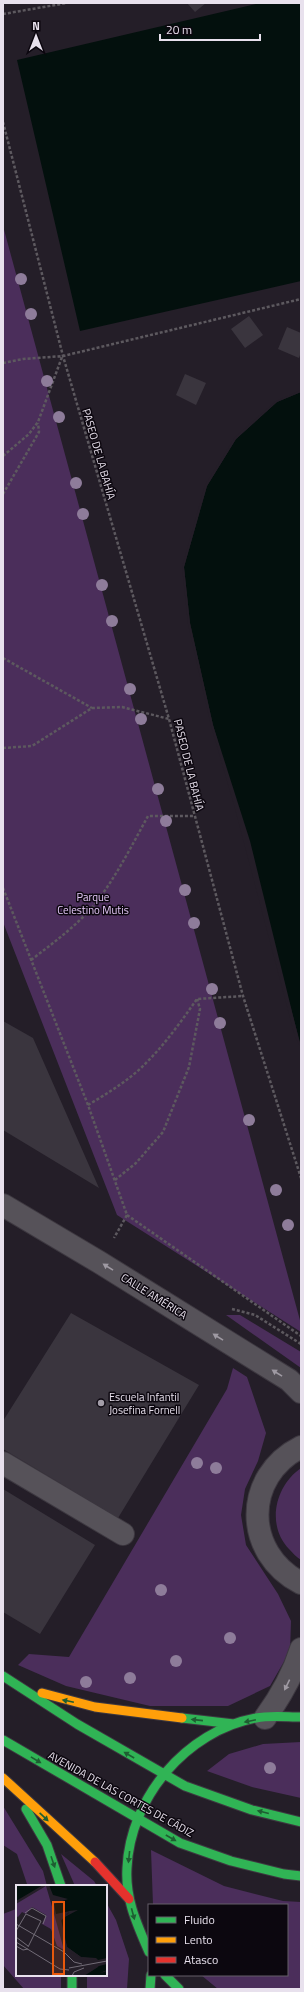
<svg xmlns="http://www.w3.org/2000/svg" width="304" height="1992" font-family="'Titillium Web',sans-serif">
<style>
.green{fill:#4b2e5b}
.water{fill:#03100d}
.pier{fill:#241e28}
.building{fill:#3a353e}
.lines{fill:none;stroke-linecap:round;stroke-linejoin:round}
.street-casing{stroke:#3d3840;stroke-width:24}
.fast-casing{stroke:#3d3840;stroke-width:11}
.slow-casing{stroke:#3d3840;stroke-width:11}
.jam-casing{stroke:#3d3840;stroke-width:11}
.path{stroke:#5d595f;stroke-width:2.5;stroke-dasharray:3 2;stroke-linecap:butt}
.street{stroke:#565259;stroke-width:22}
.fast{stroke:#30b455;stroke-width:9}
.slow{stroke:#ff9f0a;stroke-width:9}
.jam{stroke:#e5322d;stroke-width:9}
.tree{fill:#8e7c9a}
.oneway{fill:#9f9aa3}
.oneway2{fill:#1e5e32}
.poi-dot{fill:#a39da8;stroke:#0c070f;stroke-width:1.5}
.labels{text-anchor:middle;stroke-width:3;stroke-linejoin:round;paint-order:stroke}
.street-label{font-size:11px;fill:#e8e1ed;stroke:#0c070f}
.park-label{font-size:11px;fill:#e5c8f8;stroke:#0c070f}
.poi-label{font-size:11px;fill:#e8e1ed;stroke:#0c070f;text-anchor:start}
.inset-road{fill:none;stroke:#726c77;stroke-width:1}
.view{fill:#e8590c;fill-opacity:0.15;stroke:#e8590c;stroke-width:2}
.inset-edge{fill:none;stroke:#e8e1ed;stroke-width:2}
</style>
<rect width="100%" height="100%" fill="#241e28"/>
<!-- green -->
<path class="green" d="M3 226 301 1324V1332L117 1215 3 922Z
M226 1315H240L301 1352V1368Z
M233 1368 247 1377 266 1433 258 1461 245 1489 241 1515 246 1545 278 1594 291 1621 290 1651 270 1686 228 1706H150L66 1686 18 1665 29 1654 69 1657 227 1389Z
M301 1468V1560C296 1557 293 1553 289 1549 266 1525 275 1486 301 1468Z
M301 1742V1798L252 1787 207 1771 229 1754 263 1744Z
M3 1806 43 1871 47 1886H26L27 1884 17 1854 3 1845Z
M151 1850 224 1886 283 1901 301 1902V1989H218L201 1975H287V1905H153Z
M61 1854 94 1881 97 1886H75Z
M106 1902 116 1920 129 1959 127 1989H87V1975H106Z
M17 1907V1975H61V1989H24L3 1965V1914L16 1909Z"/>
<!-- water -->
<path class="water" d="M260 3H301V281L80 331 17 60Z
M301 392V1046L236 805 213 725 190 623 184 567 207 486 236 439 277 402Z"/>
<!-- pier -->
<path class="pier" d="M301 390V392L277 402 236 439 207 486 184 567 190 623 213 725 250 841 301 1048 295 1037 234 805 211 726 188 624 182 567 205 485 235 437 276 401Z"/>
<!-- building -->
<path class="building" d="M187 3H206L195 12Z
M249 316 263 335 245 348 231 329Z
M287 327 301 333V352L299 358 278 349Z
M185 374 206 383 196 405 176 395Z
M3 1021 33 1038 99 1188 3 1130Z
M71 1313 199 1385 118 1518 3 1449V1421Z
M3 1489 95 1545 40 1634 3 1612Z"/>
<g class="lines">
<!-- street casing -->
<g class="street-casing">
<path id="street" d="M3 1205 99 1262 289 1380 301 1392
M301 1447C243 1476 243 1553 301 1583
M3 1463 123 1534
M265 1718C281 1696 293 1675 301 1649"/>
</g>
<!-- fast casing -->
<g class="fast-casing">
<path id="fast" d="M3 1676 77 1724 185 1786 252 1810 301 1822
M182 1718 234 1724
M3 1740 180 1843 231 1861 284 1874 301 1876
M26 1809 47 1845 61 1886
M149 1952C137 1924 125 1899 127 1868 130 1798 186 1731 256 1718 270 1715 287 1717 301 1717
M72 1975V1989
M165 1975 179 1989
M150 1989 151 1975"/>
</g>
<!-- slow casing -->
<g class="slow-casing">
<path id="slow" d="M42 1693 95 1707 182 1718
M3 1778 95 1862"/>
</g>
<!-- jam casing -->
<g class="jam-casing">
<path id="jam" d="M95 1862 129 1899"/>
</g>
<!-- path -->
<path class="path" d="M3 14 67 3
M3 122 63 356 169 719 243 996 301 1178
M3 363 23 359 63 356 301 299
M3 456 29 434 38 422 62 357
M3 494 39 432 38 423
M3 658 92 708
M3 748 32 746 92 708 122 707 169 719
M3 888 88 1105 127 1215 114 1238
M31 960C52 944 72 929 90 910 113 883 131 847 148 816H193
M88 1105C108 1093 131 1079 147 1062 166 1043 182 1020 197 999L243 996
M115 1180 136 1163 163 1132 189 1067 200 1009 197 999
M127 1215 301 1336
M232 1309 255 1315 301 1344"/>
<!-- street -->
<use href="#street" class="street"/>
<!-- fast -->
<use href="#fast" class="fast"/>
<!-- slow -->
<use href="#slow" class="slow"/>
<!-- jam -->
<use href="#jam" class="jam"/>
</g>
<!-- trees -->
<g class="tree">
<circle cx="21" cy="279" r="6"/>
<circle cx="31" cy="314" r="6"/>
<circle cx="47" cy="381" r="6"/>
<circle cx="59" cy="417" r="6"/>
<circle cx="76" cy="483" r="6"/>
<circle cx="83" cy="514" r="6"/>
<circle cx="102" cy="585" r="6"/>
<circle cx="112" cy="621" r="6"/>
<circle cx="130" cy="689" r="6"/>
<circle cx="141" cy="719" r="6"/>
<circle cx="158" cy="789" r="6"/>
<circle cx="166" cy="821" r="6"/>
<circle cx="185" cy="890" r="6"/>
<circle cx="194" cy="923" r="6"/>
<circle cx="212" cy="989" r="6"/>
<circle cx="220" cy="1023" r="6"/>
<circle cx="249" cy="1120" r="6"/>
<circle cx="276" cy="1190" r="6"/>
<circle cx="288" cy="1225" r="6"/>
<circle cx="197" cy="1463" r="6"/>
<circle cx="216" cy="1468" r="6"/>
<circle cx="161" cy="1590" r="6"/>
<circle cx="230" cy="1638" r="6"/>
<circle cx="176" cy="1661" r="6"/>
<circle cx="130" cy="1678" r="6"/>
<circle cx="86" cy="1682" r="6"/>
<circle cx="270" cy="1768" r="6"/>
</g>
<!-- one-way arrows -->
<defs><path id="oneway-solid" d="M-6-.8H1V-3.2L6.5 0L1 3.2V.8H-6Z"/></defs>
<g class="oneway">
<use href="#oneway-solid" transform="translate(108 1267) rotate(-148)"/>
<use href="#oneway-solid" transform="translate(218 1337) rotate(-148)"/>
<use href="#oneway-solid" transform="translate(277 1373) rotate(-148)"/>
<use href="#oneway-solid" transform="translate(287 1685) rotate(116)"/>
</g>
<g class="oneway2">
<use href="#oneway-solid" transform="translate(68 1701) rotate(-168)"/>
<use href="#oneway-solid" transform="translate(197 1720) rotate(-174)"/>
<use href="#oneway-solid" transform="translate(250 1721) rotate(168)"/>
<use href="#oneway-solid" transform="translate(129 1755) rotate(-150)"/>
<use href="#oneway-solid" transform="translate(36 1760) rotate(31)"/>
<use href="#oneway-solid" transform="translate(263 1812) rotate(-166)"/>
<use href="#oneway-solid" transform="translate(44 1817) rotate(43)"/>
<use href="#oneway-solid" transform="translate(171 1838) rotate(30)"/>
<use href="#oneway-solid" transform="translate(129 1857) rotate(96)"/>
<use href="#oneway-solid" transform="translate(53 1862) rotate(71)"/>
<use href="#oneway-solid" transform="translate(133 1914) rotate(75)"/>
</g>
<!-- markers -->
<circle class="poi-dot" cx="101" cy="1403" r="4"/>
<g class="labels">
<!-- street labels -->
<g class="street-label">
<text transform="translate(99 454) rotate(74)" y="4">PASEO DE LA BAHÍA</text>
<text transform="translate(189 765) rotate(76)" y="4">PASEO DE LA BAHÍA</text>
<text transform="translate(154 1296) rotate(32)" y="4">CALLE AMÉRICA</text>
<text transform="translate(121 1794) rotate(29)" y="4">AVENIDA DE LAS CORTES DE CÁDIZ</text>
</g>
<!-- park labels -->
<g class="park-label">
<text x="93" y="901">Parque<tspan x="93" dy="13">Celestino Mutis</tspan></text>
</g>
<!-- poi labels -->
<g class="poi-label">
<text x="109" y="1401">Escuela Infantil<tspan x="109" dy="13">Josefina Fornell</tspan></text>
</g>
</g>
<!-- overview -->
<g transform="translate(16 1885)">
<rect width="91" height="91" fill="#241e28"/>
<path d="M30 1 35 18 48 65 41 61 35 44 26 39 30 30 16 22 10 29 6 27 2 32 0 31V19Z" fill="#4b2e5b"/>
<path d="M0 0H27L0 16ZM33 0H91V85L84 88 91 86V91H68L82 82 81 74 65 72 51 62 44 37 54 26 40 29 38 19 52 14 37 10Z" fill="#03100d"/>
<path d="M62 25 45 34 51 62 65 72 80 73 82 75 91 73V79L83 81 68 91 81 82H78L81 80V75L68 74 53 67 47 55 43 39 44 35 46 32 52 29 53 26Z" fill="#241e28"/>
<path class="inset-road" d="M9 28 16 23 30 31 27 39M0 39 48 67 58 77 66 79M0 46 10 29 25 36 12 62M0 52 12 61M0 57 44 84 53 85M0 61 7 65 12 64M53 83 91 76M56 91 58 87 68 83"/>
<path class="view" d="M37 17H48V89H37Z"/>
<rect width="91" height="91" class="inset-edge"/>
</g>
<!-- border -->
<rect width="304" height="1992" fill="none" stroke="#e8e1ed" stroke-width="8"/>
<!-- legend -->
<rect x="148" y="1904" width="140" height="72" fill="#0c070f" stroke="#645e68"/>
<rect x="156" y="1917" width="20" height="6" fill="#30b455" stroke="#645e68"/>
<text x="184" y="1924" font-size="12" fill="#e8e1ed">Fluido</text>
<rect x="156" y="1937" width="20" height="6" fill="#ff9f0a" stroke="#645e68"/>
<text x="184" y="1944" font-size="12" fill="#e8e1ed">Lento</text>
<rect x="156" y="1957" width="20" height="6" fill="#e5322d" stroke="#645e68"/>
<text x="184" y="1964" font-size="12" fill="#e8e1ed">Atasco</text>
<!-- north arrow -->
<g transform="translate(36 36)" stroke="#0c070f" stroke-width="3" paint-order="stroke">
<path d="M0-3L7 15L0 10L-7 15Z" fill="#e8e1ed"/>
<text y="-6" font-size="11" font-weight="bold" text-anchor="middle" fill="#e8e1ed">N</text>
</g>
<!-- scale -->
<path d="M160 34v6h100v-6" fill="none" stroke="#e8e1ed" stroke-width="2"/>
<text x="166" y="34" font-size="12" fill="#e8e1ed" stroke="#0c070f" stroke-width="3" paint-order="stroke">20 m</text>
</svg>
